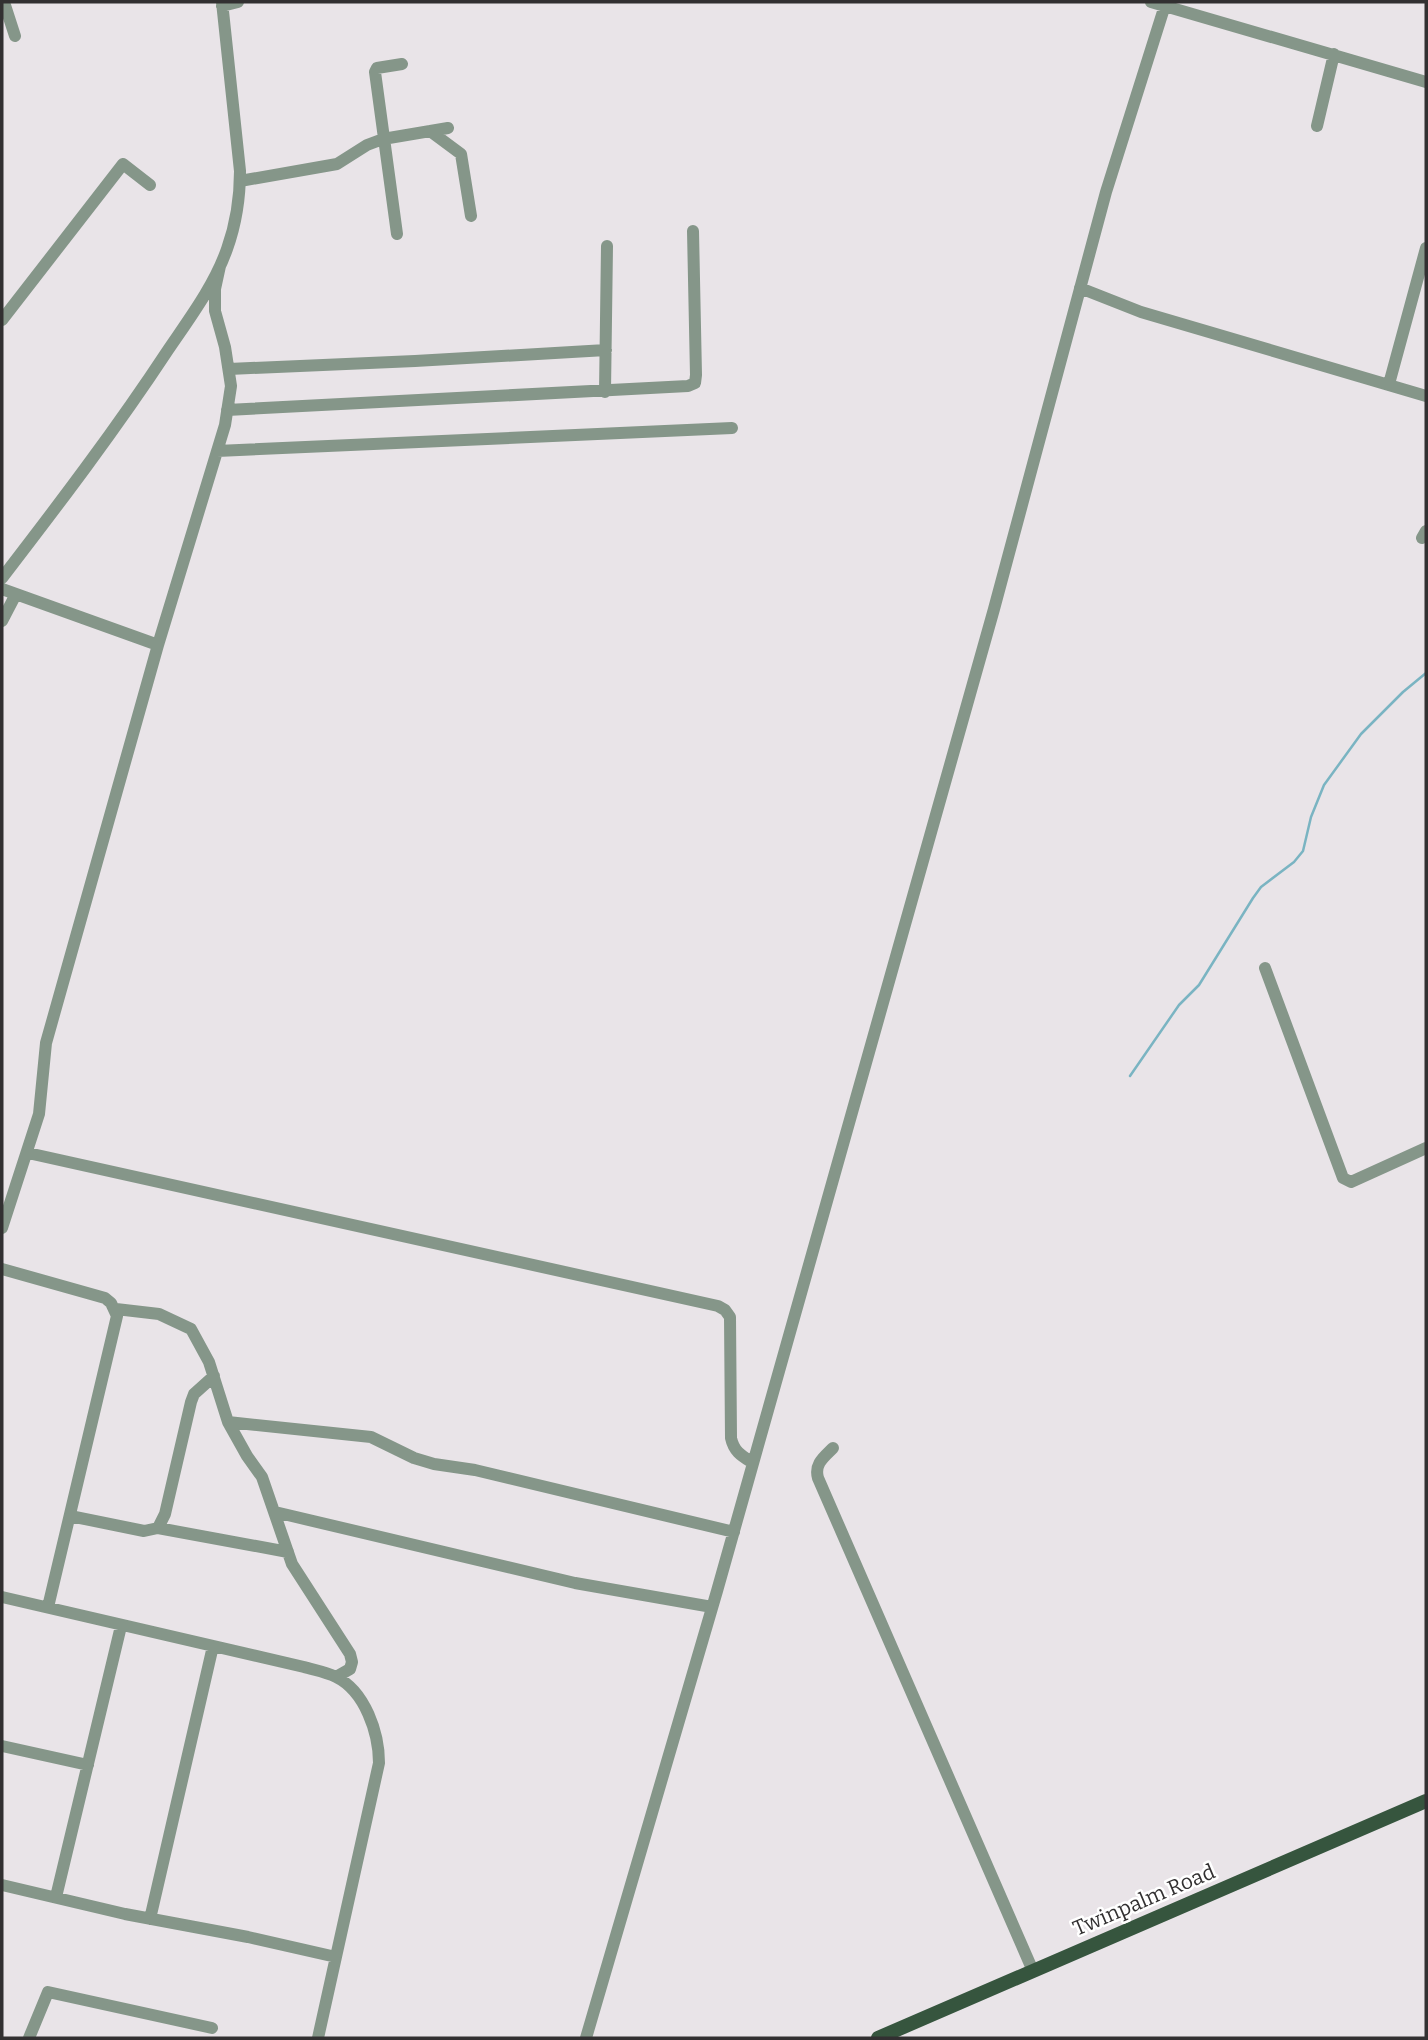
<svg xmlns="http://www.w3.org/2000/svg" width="1428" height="2040" font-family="Bitter,serif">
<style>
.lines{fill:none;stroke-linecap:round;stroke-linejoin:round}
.stream{stroke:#7ab4c2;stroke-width:2.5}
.minor{stroke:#859689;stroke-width:12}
.major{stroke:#36553e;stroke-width:14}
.labels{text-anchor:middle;stroke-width:5;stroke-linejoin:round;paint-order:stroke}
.street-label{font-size:21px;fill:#323031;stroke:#fff}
</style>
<rect width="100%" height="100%" fill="#e9e4e8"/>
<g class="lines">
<!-- stream -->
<path class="stream" d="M1130 1076 1179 1005 1199 985 1253 898 1261 887 1294 862 1303 851 1311 817 1324 785 1361 734 1403 692 1426 673"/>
<!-- minor -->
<path class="minor" d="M4 2 15 36
M1151 2 1426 82
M222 6 238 2
M1317 126 1334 54
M430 131 461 154 471 216
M240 181 337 164 367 145 383 139 448 128
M397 234 375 72 377 68 402 64
M1080 288 1141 312 1426 396
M2 320 123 164 150 185
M229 369 415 361 606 350
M1389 384 1426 248
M605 392 607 246
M227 410 688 386 695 383 696 375 693 231
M217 451 732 428
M1422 538 1426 531
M2 578C59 504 116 429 168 350 189 319 214 286 227 249 236 224 240 197 240 171L222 2
M2 589 158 645
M2 621 15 596
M1265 968 1343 1178 1351 1182 1426 1148
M28 1153 718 1306 725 1310 730 1317 731 1438C734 1452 742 1456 753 1463
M2 1228 39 1114 46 1043 158 645 225 425 231 386 225 347 215 311V289L220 266
M2 1269 105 1298 111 1303 117 1316 48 1607
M116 1309 159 1314 191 1329 209 1362 228 1422 247 1456 262 1477 292 1564 350 1654 352 1662 350 1669 336 1677
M228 1422 371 1437 414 1458 434 1464 475 1470 734 1532
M833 1448C824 1457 814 1464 818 1478L1033 1971
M275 1512 575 1583 712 1607
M70 1516 144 1531 158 1528 165 1514 191 1402 194 1394 214 1376
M158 1528 288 1552
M2 1597 304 1667C314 1670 326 1672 336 1677 365 1691 379 1733 379 1763L318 2038
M2 1746 88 1765
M2 1885 125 1914 248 1937 336 1957
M56 1897 121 1626
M150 1919 213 1646
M29 2038 48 1992 212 2028
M586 2038 717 1591 994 609 1106 192 1166 2"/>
<!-- major -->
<path class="major" d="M878 2038 1426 1801"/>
</g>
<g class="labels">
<!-- street labels -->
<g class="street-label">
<text transform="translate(1144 1900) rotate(-23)" y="7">Twinpalm Road</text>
</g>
</g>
<!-- border -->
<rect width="1428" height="2040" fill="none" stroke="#323031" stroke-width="7"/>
</svg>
